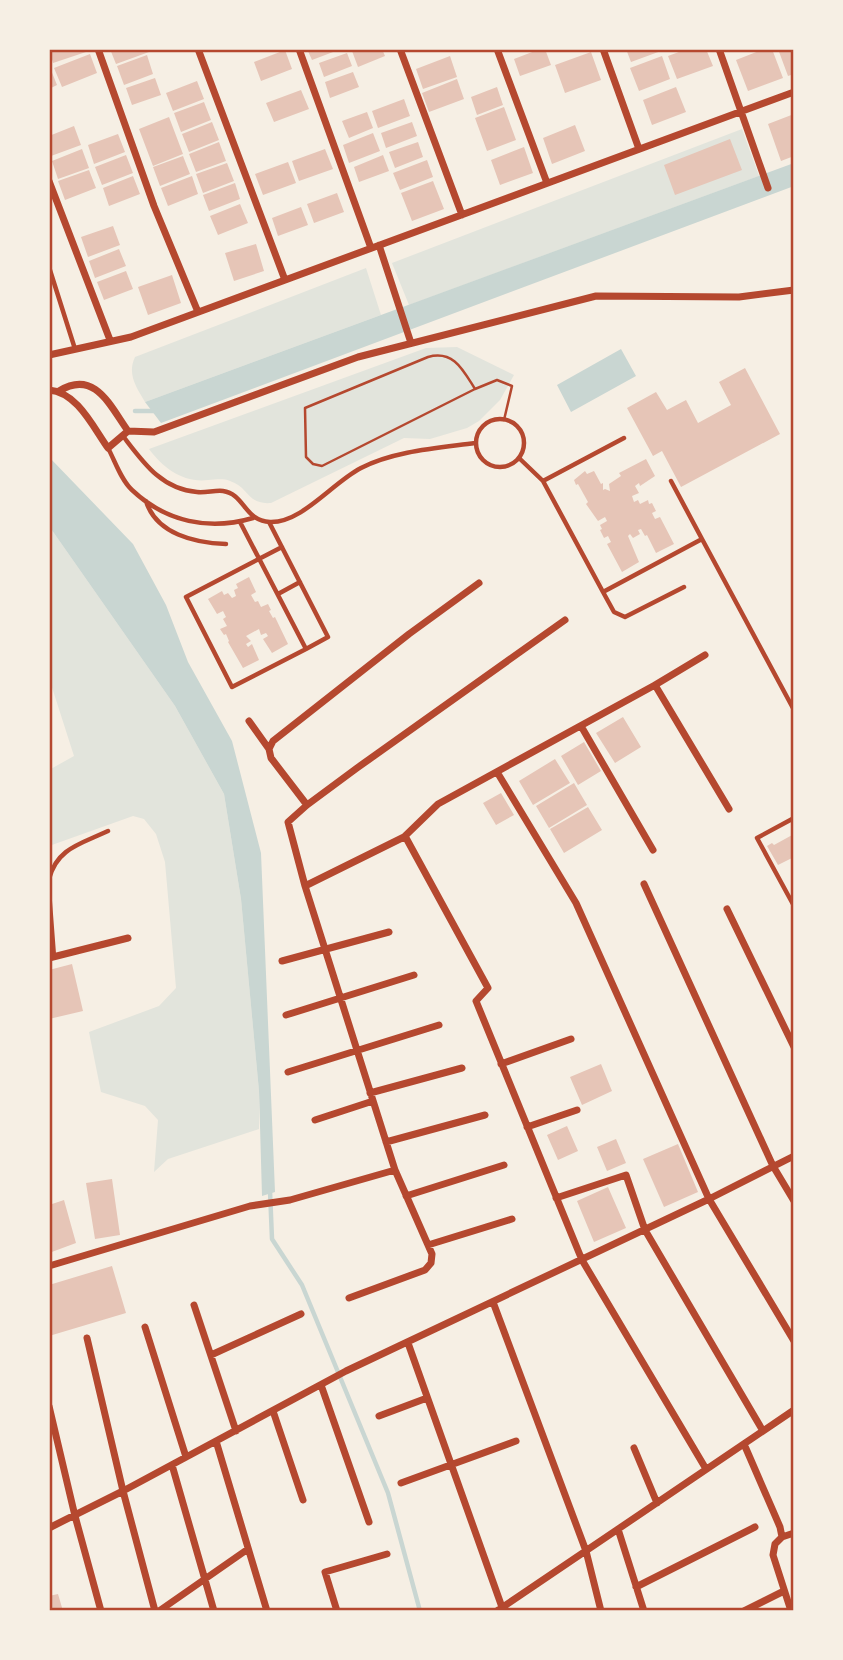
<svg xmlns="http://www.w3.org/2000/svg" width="843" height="1660" font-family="'IBM Plex Sans',sans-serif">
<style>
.green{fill:#e2e4dc}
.water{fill:#c9d6d2}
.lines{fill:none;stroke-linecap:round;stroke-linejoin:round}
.stream{stroke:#c9d6d2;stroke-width:4.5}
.building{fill:#e6c5b7}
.path{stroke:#b5482f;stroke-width:2.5}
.service{stroke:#b5482f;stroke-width:4.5}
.minor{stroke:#b5482f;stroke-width:7}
.neatline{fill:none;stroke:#b5482f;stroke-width:2.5}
</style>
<rect width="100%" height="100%" fill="#f6efe4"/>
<!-- green -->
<path class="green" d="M742 129 759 176 409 305 392 263Z
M366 268 381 315 145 402C136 387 127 374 135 357Z
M457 347 514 375 500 400 479 421 467 428 430 439 404 438 271 503C247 505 249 487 230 481 222 478 216 480 208 480 183 483 163 468 149 449L426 348Z
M49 526 175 706 224 794 241 899 259 1091V1129L168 1159 154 1172 158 1120 145 1106 101 1092 89 1032 159 1006 176 988 165 862 156 834 144 819 133 816 49 846V770L74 756 49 678Z"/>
<!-- water -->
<path class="water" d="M794 163V186L161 423 145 402Z
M621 349 636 376 571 412 557 385Z
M49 457 133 544 166 605 188 662 232 741 261 853 275 1192 262 1196 259 1091 241 899 224 794 175 706 49 526Z"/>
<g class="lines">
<!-- stream -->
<path class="stream" d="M135 411H157
M270 1191 272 1239 302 1285 388 1493 420 1611"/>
</g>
<!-- building -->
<path class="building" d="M49 49H86V52L53 63Z
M110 49H148L149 52 116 64Z
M307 49H341L312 60Z
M356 49H382L385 56 358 67 352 51Z
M540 49H545L551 65 520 76 514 59Z
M626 49H660L661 51 631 62Z
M687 49H706L713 66 677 79 668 56Z
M764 49H772L783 78 748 91 736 60Z
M778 49H794V74L788 76Z
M285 50 292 69 261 81 254 62Z
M591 52 601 80 565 93 555 65Z
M347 53 352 66 324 77 319 63Z
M90 54 97 73 62 87 54 68Z
M147 55 153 74 124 85 117 66Z
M450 56 457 77 423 89 416 69Z
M662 56 670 79 639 91 630 68Z
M49 65 57 85 49 89Z
M353 72 359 87 330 98 325 82Z
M155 78 161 95 132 105 126 88Z
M457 79 464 99 429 112 422 93Z
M197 81 204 99 173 111 166 93Z
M497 87 503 105 477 115 471 97Z
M676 87 686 112 652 125 643 100Z
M301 90 309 109 274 122 266 103Z
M404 99 410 116 378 128 372 111Z
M204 102 211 120 181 132 174 113Z
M504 107 516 140 487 151 475 118Z
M367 112 373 128 349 138 342 121Z
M794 114V156L781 161 768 124Z
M169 117 183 154 153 166 139 129Z
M212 122 219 140 189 152 182 134Z
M412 122 417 136 386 148 381 133Z
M575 125 585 151 552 164 543 138Z
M74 126 81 145 51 156 49 136Z
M373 133 380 151 349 163 343 145Z
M118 134 125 152 94 164 88 145Z
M730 139 742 170 675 195 664 165Z
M219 142 226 161 196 172 189 154Z
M418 142 423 157 395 168 389 152Z
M524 147 533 173 500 185 491 160Z
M82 149 89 168 58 179 52 161Z
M325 149 333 169 299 181 292 161Z
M126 155 133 173 102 185 95 167Z
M383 155 389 171 359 182 354 167Z
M183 156 190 174 160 186 153 167Z
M427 160 433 177 400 190 393 173Z
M288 162 296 183 263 195 255 174Z
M227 163 234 181 203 193 196 174Z
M89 170 96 188 65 200 58 181Z
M133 176 140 194 109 206 103 188Z
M192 176 198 194 168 206 161 188Z
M433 181 444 209 412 221 401 193Z
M235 183 240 199 209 211 203 195Z
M337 193 344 212 314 223 307 204Z
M240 204 248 223 218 235 210 216Z
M301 207 308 225 278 236 272 218Z
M113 226 120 245 88 257 81 237Z
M256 244 264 271 234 281 225 253Z
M119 249 126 266 95 278 89 261Z
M126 271 133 289 104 300 97 282Z
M172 275 181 303 148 315 138 287Z
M745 368 780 434 681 487 662 451 653 456 627 408 656 392 667 410 686 400 698 423 731 405 719 382Z
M646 459 655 476 640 486 639 483 635 486 639 493 632 496 634 502 638 500 640 504 648 500 649 504 652 503 656 511 652 513 655 519 660 517 674 544 656 553 647 535 645 536 641 529 638 530 640 534 633 538 630 534 628 536 639 562 622 572 607 544 611 542 608 536 604 538 600 530 602 529 600 525 607 521 605 517 598 521 586 504 588 502 578 484 576 485 574 480 585 471 587 474 594 471 601 484 603 483V490L605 489 610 491 609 484 621 476 619 473Z
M249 577 256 592 251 595 255 602 258 601 261 607 268 604 271 610 269 611 273 618 275 617 288 644 272 653 263 639 268 636 266 633 261 635 259 629 246 636 251 641 246 644 248 647 252 644 259 660 243 668 228 642 229 641 226 634 224 635 220 629 227 626 223 619 226 617 223 611 217 614 208 599 222 591 224 595 228 593 232 598 236 596 234 590 238 588 236 584Z
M623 717 641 747 615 763 596 733Z
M584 742 601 771 578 785 561 756Z
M555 759 570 783 533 805 519 781Z
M574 783 587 805 549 828 536 806Z
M501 793 514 815 496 825 483 803Z
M588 807 602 830 564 853 550 829Z
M794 834V862L792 858 778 865 767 846 772 843 774 845Z
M72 964 83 1011 49 1019V970Z
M601 1064 612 1091 582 1105 570 1077Z
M567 1126 578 1151 558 1160 547 1135Z
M616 1139 626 1163 607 1171 597 1147Z
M678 1144 698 1192 664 1207 643 1159Z
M112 1179 120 1235 95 1239 86 1183Z
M608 1187 626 1228 594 1242 577 1201Z
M64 1200 76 1243 49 1253V1205Z
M112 1266 126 1313 49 1336V1285Z
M58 1594 63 1611H49V1596Z"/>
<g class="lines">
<!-- path -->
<path class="path" d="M475 389C463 370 454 350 428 357L305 408 306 457 313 464 322 466 475 389 497 380 512 386 504 420"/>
<!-- service -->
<path class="service" d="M49 267 75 349
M476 443a24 24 0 1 1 48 0a24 24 0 1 1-48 0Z
M123 436C143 462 161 489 197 492 206 493 215 490 223 491 245 494 244 521 270 522 302 523 332 483 361 468 394 451 438 448 475 443
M108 448C115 461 121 480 132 490 166 522 209 531 253 518
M519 458 543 481 603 592 702 539 671 481
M543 481 624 438
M146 501C156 534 195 543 226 544
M240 522 306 649 328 637 269 522
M702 539 794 710
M282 547 186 597 232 687 306 649
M603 592 614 612 625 617 684 587
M278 594 300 582
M794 818 757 838 794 906
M49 879C57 848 81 844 108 831
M49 891 54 957"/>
<!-- minor -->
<path class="minor" d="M98 49 154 206 198 312
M198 49 285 280
M299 49 371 248
M400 49 462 215
M497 49 547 183
M603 49 639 149
M719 49 768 188
M49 181 110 340
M379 245 411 343
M49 355 131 337 794 92
M49 390C77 392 93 427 108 448L128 431 154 432 358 357 596 296 739 297 794 290
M59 391C95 369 110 406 128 431
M655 685 705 655
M249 721 269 749
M581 726 653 850
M497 772 576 903 709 1199 794 1341
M307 805 271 758 269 749 273 741 409 634 479 583
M405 836 488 988 476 1001 582 1260 706 1469
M644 884 773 1166 794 1201
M305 886 288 822 307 805 357 768 565 620
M727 909 794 1047
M49 958 128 938
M282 961 389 932
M286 1015 414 975
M501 1064 571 1039
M288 1072 439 1025
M370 1093 462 1068
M315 1120 373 1101
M527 1127 577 1110
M386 1142 485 1115
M406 1196 504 1165
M556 1198 626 1175 645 1230 763 1431
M428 1245 512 1219
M49 1266 250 1206 290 1200 395 1170 305 886 404 837 438 804 655 685 729 809
M349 1298 425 1270 431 1263 432 1254 395 1170
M493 1302 586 1551 601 1611
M194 1305 236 1431
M145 1327 186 1457
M87 1338 123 1491 155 1611
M408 1343 503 1610
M211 1355 301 1314
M321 1385 369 1522
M49 1406 75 1516 101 1611
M273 1411 303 1500
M379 1416 427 1398
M216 1441 267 1611
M744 1444 780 1527 782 1537 775 1544 773 1555 791 1611
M634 1448 657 1503
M172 1465 214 1611
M401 1483 516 1441
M49 1528 123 1491 346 1371 709 1199 794 1156
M618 1529 644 1611
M782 1537 794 1533
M636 1587 755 1527
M159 1611 248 1549
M337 1611 325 1572 387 1554
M497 1611 794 1410
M744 1611 784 1591"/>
</g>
<!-- border -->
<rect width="843" height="1660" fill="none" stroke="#f6efe4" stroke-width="102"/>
<rect x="51" y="51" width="741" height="1558" class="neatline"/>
</svg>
